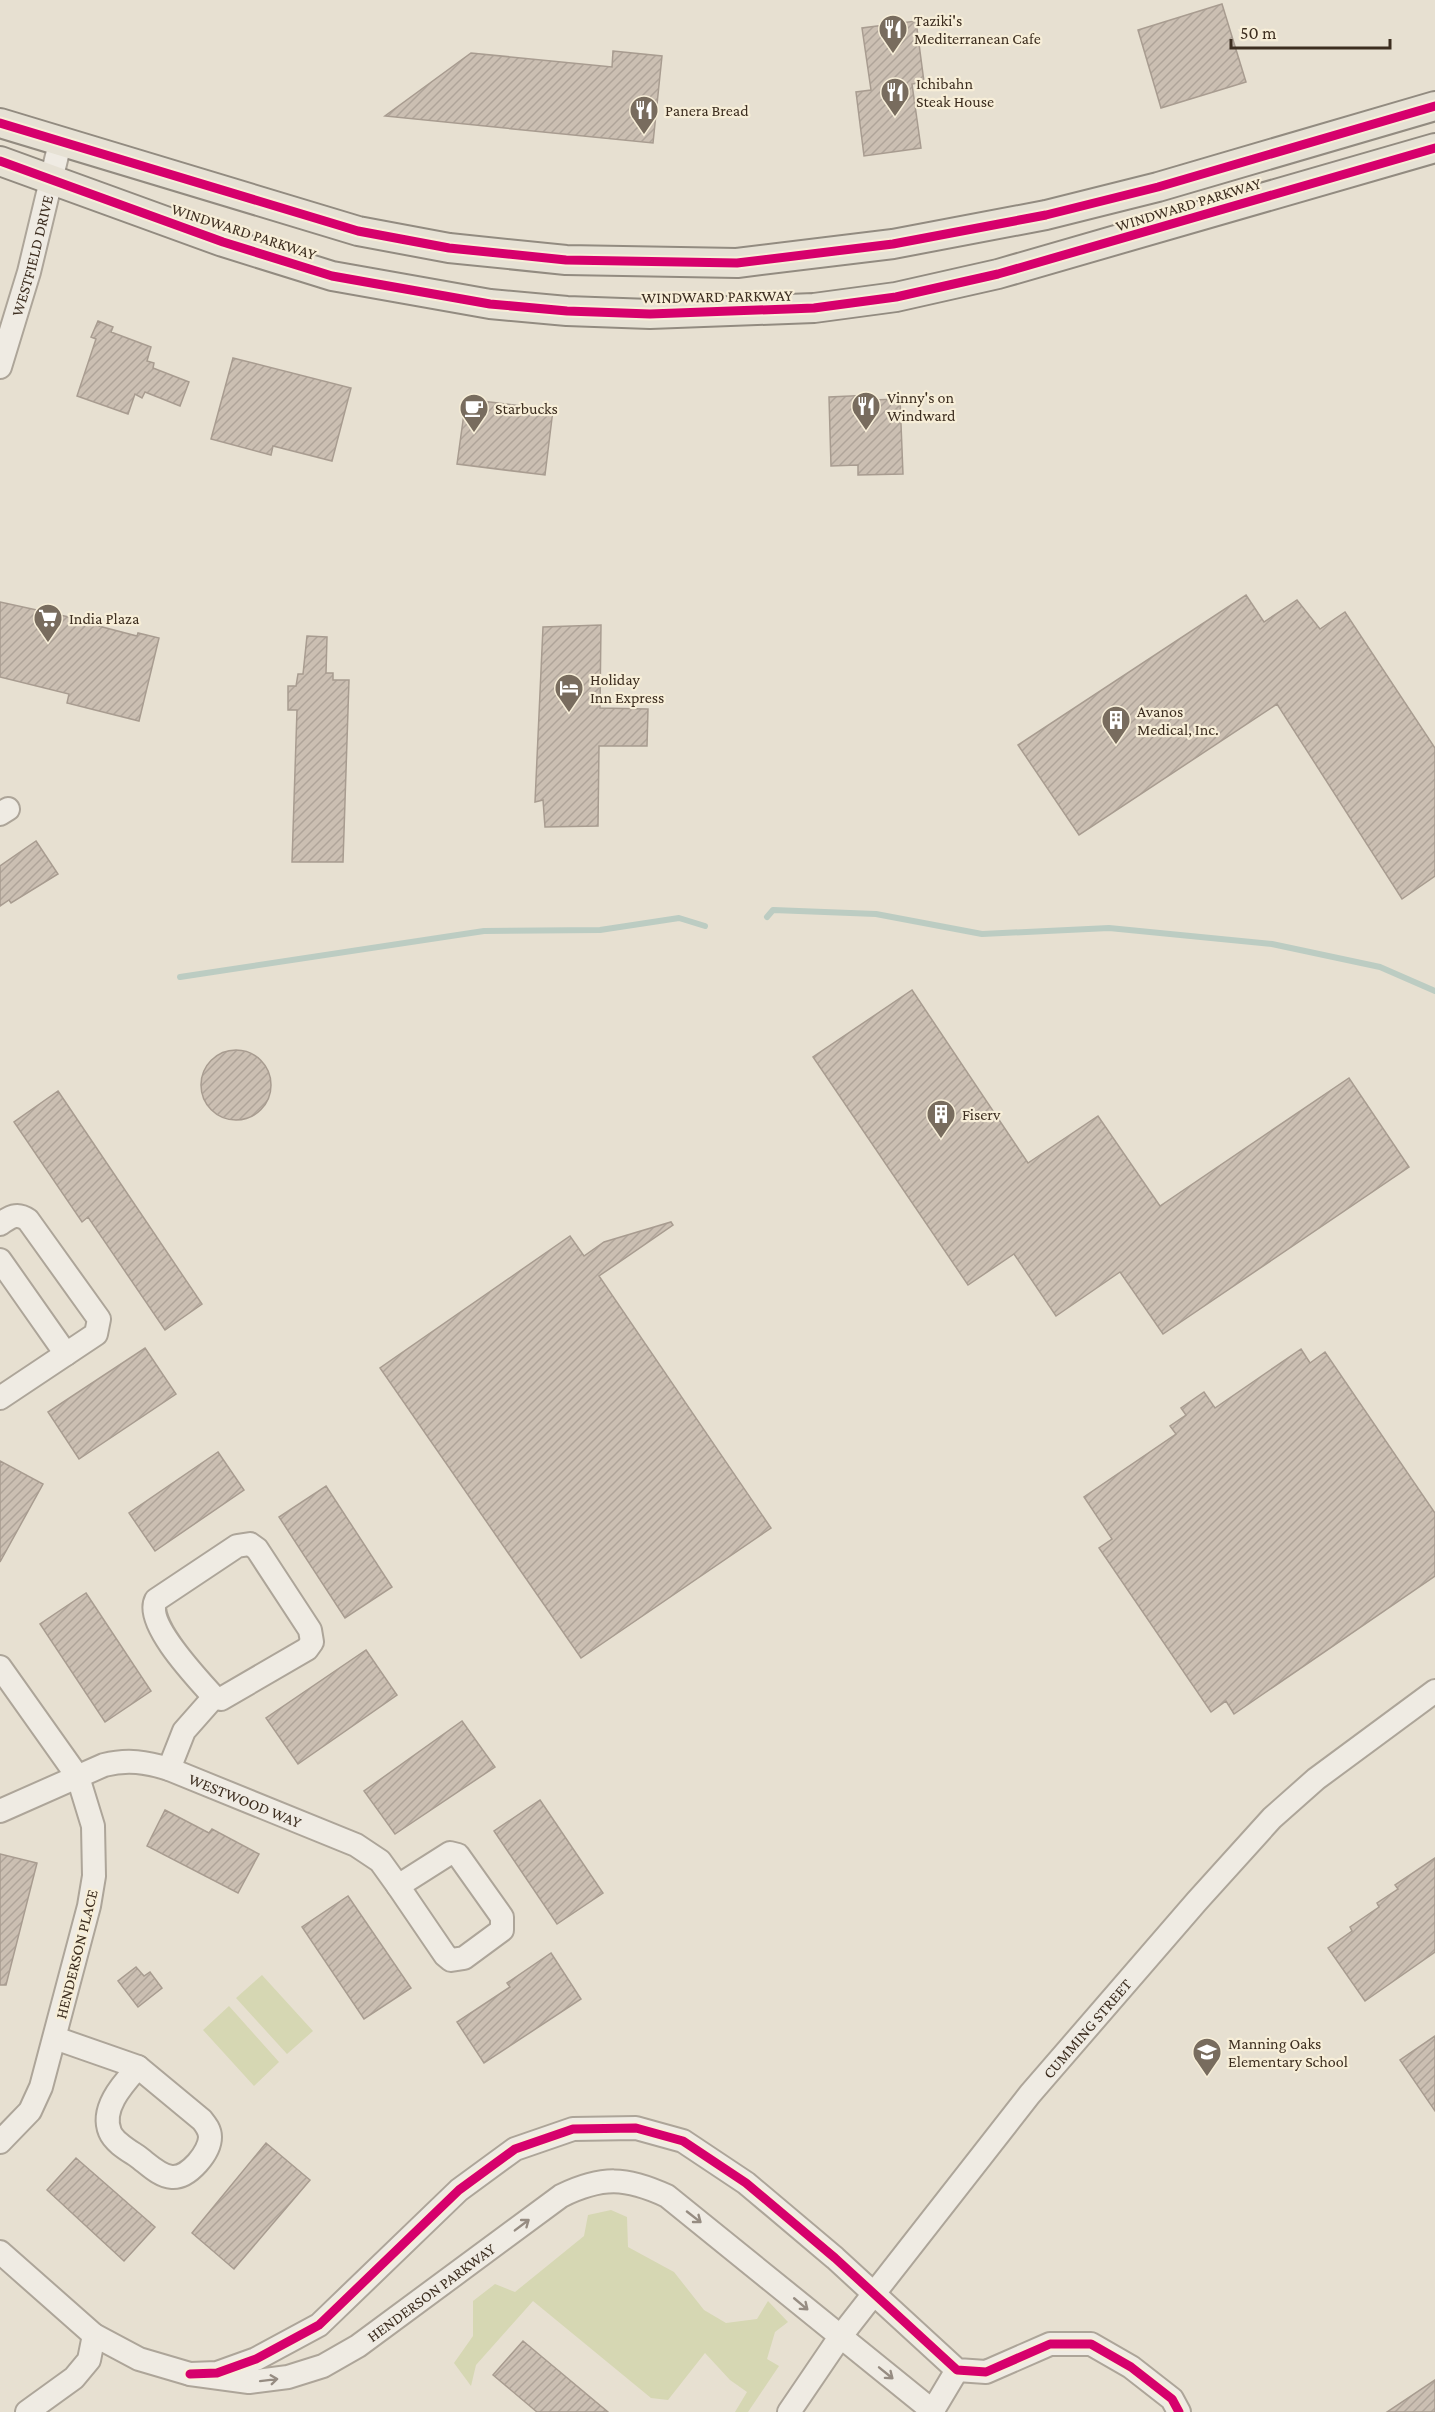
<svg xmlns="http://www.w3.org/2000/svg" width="1435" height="2412" font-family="'Crimson Pro',serif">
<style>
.grass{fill:#d6d7b3}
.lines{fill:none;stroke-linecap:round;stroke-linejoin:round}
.stream{stroke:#bcccc2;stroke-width:6}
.building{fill:url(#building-hatch);stroke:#a89c90;stroke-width:1.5}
.minor-casing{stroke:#ada599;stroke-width:26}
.major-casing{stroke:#928b80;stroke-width:32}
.minor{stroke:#efebe3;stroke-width:22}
.major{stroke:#e6e1d4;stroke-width:28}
.cycleway-casing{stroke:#f7eed8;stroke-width:13}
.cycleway{stroke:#d6006c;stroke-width:9}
.oneway{stroke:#968c82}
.labels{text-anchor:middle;stroke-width:4.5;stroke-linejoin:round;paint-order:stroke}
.poi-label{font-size:16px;fill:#3d2e20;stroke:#f7eed8;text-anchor:start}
.street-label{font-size:16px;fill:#3d2e20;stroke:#f7eed8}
</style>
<defs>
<pattern id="building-hatch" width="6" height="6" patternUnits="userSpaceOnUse" patternTransform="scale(1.5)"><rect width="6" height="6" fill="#cbbfb2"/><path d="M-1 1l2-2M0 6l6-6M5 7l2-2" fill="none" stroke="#afa499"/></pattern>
</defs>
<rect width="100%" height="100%" fill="#e7e0d1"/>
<!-- grass -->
<path class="grass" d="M262 1975 313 2031 287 2054 236 1998Z
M229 2006 279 2062 254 2086 203 2030Z
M611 2210 627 2217 628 2247 674 2272 704 2310 726 2323 757 2319 768 2301 788 2322 775 2332 767 2359 779 2366 748 2412H735L747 2392 730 2380 705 2353 668 2400 651 2398 533 2301 476 2365 471 2386 454 2363 473 2336V2301L495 2284 515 2292 584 2236 588 2215Z"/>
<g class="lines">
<!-- stream -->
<path class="stream" d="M767 917 773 910 876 914 982 934 1109 928 1272 944 1380 967 1435 991
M180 977 484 931 600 930 679 918 705 926"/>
</g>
<!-- building -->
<path class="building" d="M1222 4 1246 82 1161 108 1138 30Z
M916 21 924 82 912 84 921 148 864 156 856 92 871 90 862 28Z
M613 51 662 56 653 143 385 116 471 53 612 67Z
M98 321 113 327 111 332 151 347 147 361 154 363 153 368 189 382 180 406 145 392 142 398 135 394 128 414 77 396 96 339 91 337Z
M233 358 351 388 332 461 273 446 271 455 211 439Z
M872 395V400L900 399 903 474 858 475V465L831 466 829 397Z
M466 399 553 410 545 475 457 464Z
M1246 595 1264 622 1297 600 1320 629 1345 612 1435 748V876L1402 899 1277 704 1079 835 1018 745Z
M0 602 92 622 91 624 137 636 138 633 159 638 139 721 67 703 69 694 0 677Z
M601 625 600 708 648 709 647 746H599L598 826 545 827 543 800 535 802 543 627Z
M307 636 327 637 326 673H333V680H349L343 862H292L297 710H288V686H296L298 674H303Z
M36 841 58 874 11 903 9 900 0 906V866Z
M912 990 1028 1163 1098 1116 1160 1206 1349 1078 1409 1167 1163 1334 1120 1272 1056 1316 1014 1254 968 1285 813 1057Z
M201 1085a35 35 0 1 1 70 0a35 35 0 1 1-70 0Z
M58 1091 202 1304 165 1330 88 1217 82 1222 14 1122Z
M671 1222 673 1225 599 1276 771 1528 581 1658 380 1368 570 1236 584 1256 604 1242Z
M145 1348 176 1394 79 1459 48 1412Z
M1301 1349 1310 1363 1325 1352 1435 1513V1576L1234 1714 1226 1701 1211 1712 1099 1548 1112 1539 1084 1497 1176 1434 1170 1426 1186 1415 1181 1408 1204 1392 1215 1408Z
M218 1452 244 1490 155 1551 129 1513Z
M0 1461 43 1484 0 1562Z
M326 1486 392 1587 345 1618 279 1517Z
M86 1593 151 1691 105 1722 40 1624Z
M366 1650 397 1695 298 1764 266 1718Z
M462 1721 495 1767 395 1834 364 1791Z
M540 1800 603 1893 557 1924 494 1831Z
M165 1810 209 1833 212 1829 259 1854 238 1893 147 1846Z
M0 1854 37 1863 6 1985H0Z
M1435 1858V1952L1365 2001 1328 1948 1352 1931 1350 1927 1379 1907 1377 1903 1398 1889 1395 1885Z
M348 1896 411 1988 364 2019 302 1927Z
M551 1953 581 1999 484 2063 457 2022 510 1987 507 1983Z
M136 1967 144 1976 150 1972 162 1988 138 2007 118 1981Z
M1435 2036V2111L1400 2060Z
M266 2143 310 2180 234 2269 192 2233Z
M76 2158 155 2227 124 2261 47 2190Z
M523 2341 608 2412H537L493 2375Z
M1435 2380V2412H1387Z"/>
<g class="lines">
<!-- minor casing -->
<g class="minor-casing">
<g id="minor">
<path id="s1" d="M0 367 29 272 60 143"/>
<path d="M0 814 8 809"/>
<path d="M0 1224C10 1217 17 1212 28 1220L99 1319 96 1334 66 1354 0 1260"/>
<path d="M0 1398 66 1354"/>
<path d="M250 1544 257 1549 310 1630 312 1642 307 1649 221 1699 214 1697C198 1679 144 1623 156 1600L237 1546Z"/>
<path d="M0 1667 78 1777 93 1826 94 1876 89 1906 41 2087 30 2111 0 2142"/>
<path d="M169 1769 184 1731 214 1697"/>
<path id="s2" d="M0 1811 104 1765C128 1759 146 1762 169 1769L356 1845 380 1861 398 1886"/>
<path d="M450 1853 458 1855 502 1917V1930L464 1958 451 1960 445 1955 398 1886Z"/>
<path d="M55 2038 138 2067"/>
<path d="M138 2067 202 2120C206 2125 210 2130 210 2137 210 2152 189 2178 172 2177 159 2176 148 2164 137 2156 128 2150 114 2142 110 2132 100 2108 124 2083 138 2067Z"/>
<path id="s3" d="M0 2252 94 2335 139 2359 190 2374 249 2382 288 2377 323 2366 358 2346 561 2196C602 2176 626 2177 667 2196L934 2412"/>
<path d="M190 2374 217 2373 256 2359 319 2325 459 2190 515 2149 573 2129 636 2128 683 2141 746 2183 835 2258 957 2370 986 2372 1050 2344H1091L1131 2367 1172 2399 1179 2412"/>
<path d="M27 2412 74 2378 89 2360 94 2335"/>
<path id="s4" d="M789 2412 840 2337 1030 2094 1197 1901 1272 1818 1316 1779 1435 1691"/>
<path d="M932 2412 957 2370"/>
</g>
</g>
<!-- major casing -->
<g class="major-casing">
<path id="major" d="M0 123 358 231 449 248 566 260 737 263 893 244 1046 215 1158 187 1435 106
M0 161 223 242 332 276 490 304 567 311 650 314 814 308 896 297 998 274 1435 148"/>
</g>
<!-- minor -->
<use href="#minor" class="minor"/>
<!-- major -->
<use href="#major" class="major"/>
<!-- cycleway casing -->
<g class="cycleway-casing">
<path id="cycleway" d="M0 123 358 231 449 248 566 260 737 263 893 244 1046 215 1158 187 1435 106
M0 161 223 242 332 276 490 304 567 311 650 314 814 308 896 297 998 274 1435 148
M190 2374 217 2373 256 2359 319 2325 459 2190 515 2149 573 2129 636 2128 683 2141 746 2183 835 2258 957 2370 986 2372 1050 2344H1091L1131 2367 1172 2399 1179 2412"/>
</g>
<!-- cycleway -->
<use href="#cycleway" class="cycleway"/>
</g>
<!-- one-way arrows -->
<defs><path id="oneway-shaft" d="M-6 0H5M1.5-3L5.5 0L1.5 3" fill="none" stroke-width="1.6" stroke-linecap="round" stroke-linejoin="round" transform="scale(1.5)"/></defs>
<g class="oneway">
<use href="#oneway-shaft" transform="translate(694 2217) rotate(38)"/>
<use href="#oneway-shaft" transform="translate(522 2225) rotate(-37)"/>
<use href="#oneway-shaft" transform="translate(801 2304) rotate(40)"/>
<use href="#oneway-shaft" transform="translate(886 2373) rotate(39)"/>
<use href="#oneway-shaft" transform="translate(269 2380) rotate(-7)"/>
</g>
<!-- icons -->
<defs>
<g id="restaurant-pin" transform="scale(1.5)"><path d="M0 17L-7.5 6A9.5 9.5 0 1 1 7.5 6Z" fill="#786c5e" stroke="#f7eed8"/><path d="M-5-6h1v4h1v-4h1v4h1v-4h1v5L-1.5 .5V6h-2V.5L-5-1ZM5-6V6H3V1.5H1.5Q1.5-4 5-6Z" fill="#fff"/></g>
<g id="cafe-pin" transform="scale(1.5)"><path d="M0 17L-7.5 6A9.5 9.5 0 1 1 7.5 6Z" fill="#786c5e" stroke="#f7eed8"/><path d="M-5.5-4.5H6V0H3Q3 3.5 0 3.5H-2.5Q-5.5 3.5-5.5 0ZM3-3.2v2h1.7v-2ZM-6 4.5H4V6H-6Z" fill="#fff"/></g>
<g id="supermarket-pin" transform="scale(1.5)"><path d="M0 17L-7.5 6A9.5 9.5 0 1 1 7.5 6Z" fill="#786c5e" stroke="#f7eed8"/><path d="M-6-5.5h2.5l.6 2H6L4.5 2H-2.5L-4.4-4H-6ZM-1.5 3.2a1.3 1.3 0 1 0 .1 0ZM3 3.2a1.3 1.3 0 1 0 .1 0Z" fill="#fff"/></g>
<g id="hotel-pin" transform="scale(1.5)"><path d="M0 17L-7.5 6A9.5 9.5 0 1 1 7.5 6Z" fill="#786c5e" stroke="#f7eed8"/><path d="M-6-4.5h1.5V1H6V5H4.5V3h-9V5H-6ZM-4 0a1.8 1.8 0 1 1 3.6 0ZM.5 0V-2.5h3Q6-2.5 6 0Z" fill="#fff"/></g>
<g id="building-pin" transform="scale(1.5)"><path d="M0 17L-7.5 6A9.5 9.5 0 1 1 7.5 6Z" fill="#786c5e" stroke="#f7eed8"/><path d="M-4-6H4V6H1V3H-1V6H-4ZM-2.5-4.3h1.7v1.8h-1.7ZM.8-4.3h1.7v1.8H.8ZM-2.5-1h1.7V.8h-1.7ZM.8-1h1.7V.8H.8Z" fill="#fff"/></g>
<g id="school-pin" transform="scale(1.5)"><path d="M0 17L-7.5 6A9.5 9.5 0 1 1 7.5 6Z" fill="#786c5e" stroke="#f7eed8"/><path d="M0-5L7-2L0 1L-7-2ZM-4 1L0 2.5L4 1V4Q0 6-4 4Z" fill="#fff"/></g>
</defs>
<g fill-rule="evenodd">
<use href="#restaurant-pin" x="893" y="29"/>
<use href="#restaurant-pin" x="895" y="92"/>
<use href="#restaurant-pin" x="644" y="110"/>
<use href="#restaurant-pin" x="866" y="406"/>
<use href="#cafe-pin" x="474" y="408"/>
<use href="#supermarket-pin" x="48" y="618"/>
<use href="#hotel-pin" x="569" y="688"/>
<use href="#building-pin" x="1116" y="720"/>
<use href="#building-pin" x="941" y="1114"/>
<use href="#school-pin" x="1207" y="2052"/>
</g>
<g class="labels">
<!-- poi labels -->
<g class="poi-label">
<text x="914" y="26">Taziki's<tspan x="914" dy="18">Mediterranean Cafe</tspan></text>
<text x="916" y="89">Ichibahn<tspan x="916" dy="18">Steak House</tspan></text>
<text x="665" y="116">Panera Bread</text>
<text x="887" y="403">Vinny's on<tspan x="887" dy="18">Windward</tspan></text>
<text x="495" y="414">Starbucks</text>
<text x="69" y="624">India Plaza</text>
<text x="590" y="685">Holiday<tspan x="590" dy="18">Inn Express</tspan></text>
<text x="1137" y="717">Avanos<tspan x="1137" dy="18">Medical, Inc.</tspan></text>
<text x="962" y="1120">Fiserv</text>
<text x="1228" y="2049">Manning Oaks<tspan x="1228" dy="18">Elementary School</tspan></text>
</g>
<!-- street labels -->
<g class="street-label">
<text transform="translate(1188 204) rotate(-17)" y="6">WINDWARD PARKWAY</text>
<text transform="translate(244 231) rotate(18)" y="6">WINDWARD PARKWAY</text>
<text dy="6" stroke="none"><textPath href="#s1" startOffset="116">WESTFIELD DRIVE</textPath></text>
<text transform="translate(717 296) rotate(-1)" y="6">WINDWARD PARKWAY</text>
<text dy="6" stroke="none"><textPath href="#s2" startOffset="262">WESTWOOD WAY</textPath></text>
<text transform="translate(76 1954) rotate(-76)" y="6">HENDERSON PLACE</text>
<text dy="6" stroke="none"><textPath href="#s4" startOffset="486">CUMMING STREET</textPath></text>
<text dy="6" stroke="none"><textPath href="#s3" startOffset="496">HENDERSON PARKWAY</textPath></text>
</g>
</g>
<!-- scale -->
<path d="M1231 39v9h159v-9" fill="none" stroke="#3d2e20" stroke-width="3"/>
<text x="1240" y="39" font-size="18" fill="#3d2e20" stroke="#f7eed8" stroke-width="4.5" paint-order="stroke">50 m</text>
</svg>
